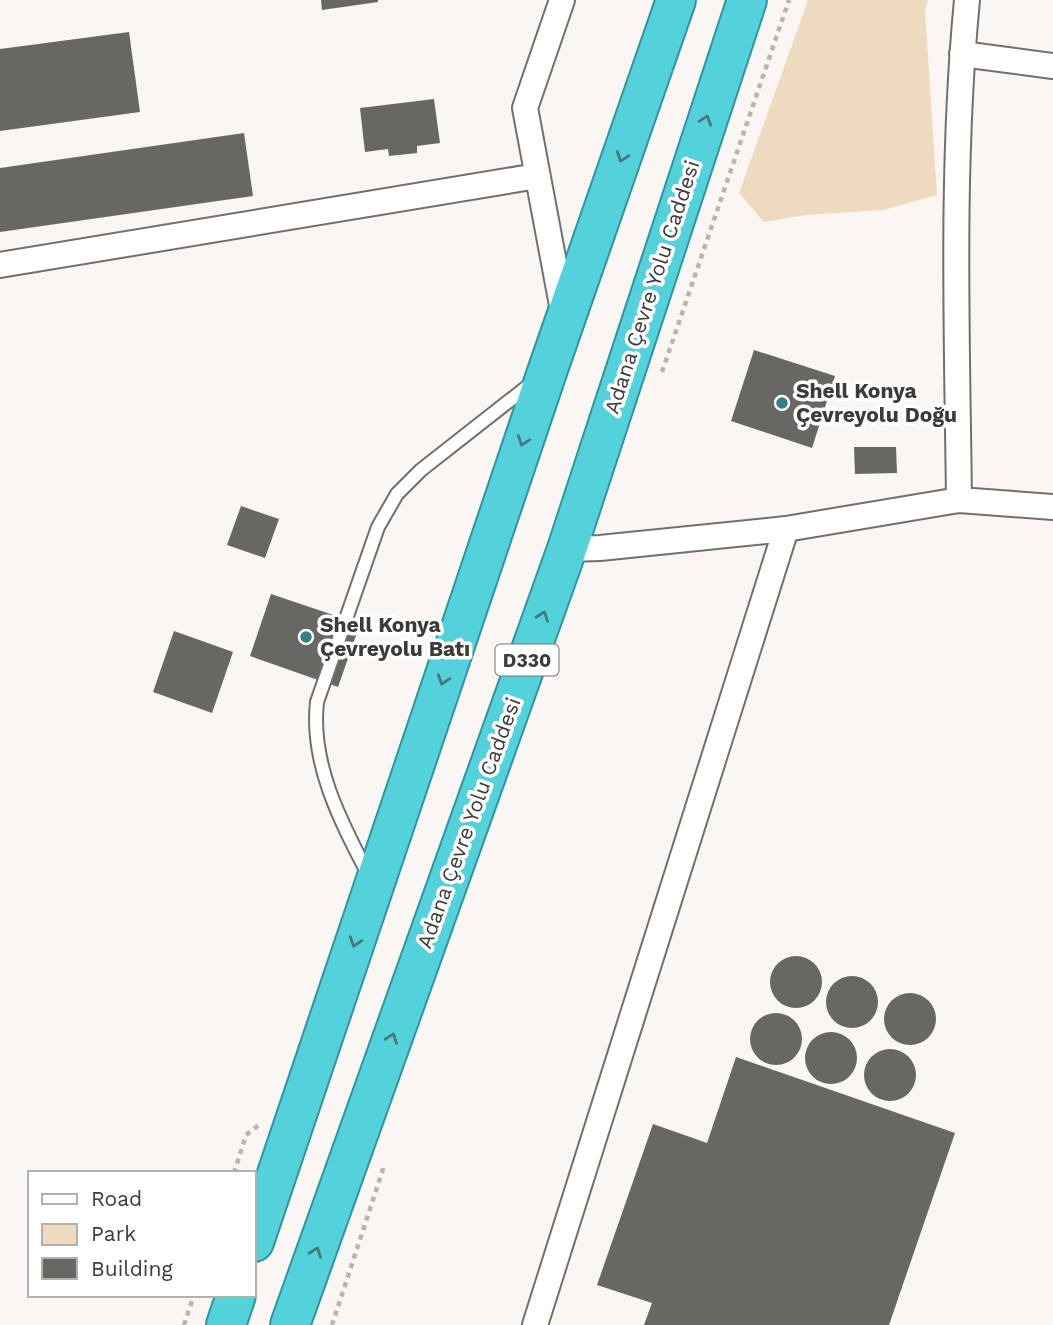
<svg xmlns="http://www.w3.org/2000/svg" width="1053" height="1325" font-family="'Work Sans',sans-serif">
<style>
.green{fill:#eedbbf}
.building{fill:#696764}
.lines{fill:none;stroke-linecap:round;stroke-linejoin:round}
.service-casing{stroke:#72706e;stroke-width:16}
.minor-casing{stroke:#72706e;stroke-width:28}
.trunk-casing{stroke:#30959d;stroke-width:42}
.path{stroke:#b7b4b2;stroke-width:4.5;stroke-dasharray:5 5;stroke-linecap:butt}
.service{stroke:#fff;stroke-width:12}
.minor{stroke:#fff;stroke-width:24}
.trunk{stroke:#54d2dc;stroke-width:38}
.oneway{stroke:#46777b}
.poi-dot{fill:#388087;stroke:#fff;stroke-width:2.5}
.labels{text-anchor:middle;stroke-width:7;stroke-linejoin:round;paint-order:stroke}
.shield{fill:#fff;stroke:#767675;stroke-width:2}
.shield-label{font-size:19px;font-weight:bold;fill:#3c3b3a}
.street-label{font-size:21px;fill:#3c3b3a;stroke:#fff}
.poi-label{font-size:21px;font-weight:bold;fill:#3c3b3a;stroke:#fff;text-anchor:start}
</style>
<rect width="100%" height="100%" fill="#f9f6f3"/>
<!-- green -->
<path class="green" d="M808 0H928L925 10 937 195 883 210 806 215 764 222 739 193Z"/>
<!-- building -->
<path class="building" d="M321 0H378V2L322 10Z
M129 32 140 112 0 131V49Z
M434 99 440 143 417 146V153L389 156 388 149 365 152 360 108Z
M244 133 253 196 0 232V168Z
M754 350 835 376 812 448 731 421Z
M854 447H896L897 473 855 474Z
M241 506 279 519 265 558 227 545Z
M271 594 360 624 338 687 250 656Z
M174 631 233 652 212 713 153 692Z
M770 982a26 26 0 1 1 52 0a26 26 0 1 1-52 0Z
M826 1002a26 26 0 1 1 52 0a26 26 0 1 1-52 0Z
M884 1019a26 26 0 1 1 52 0a26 26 0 1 1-52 0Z
M750 1039a26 26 0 1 1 52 0a26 26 0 1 1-52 0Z
M805 1058a26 26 0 1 1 52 0a26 26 0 1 1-52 0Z
M864 1075a26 26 0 1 1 52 0a26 26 0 1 1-52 0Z
M736 1057 955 1133 889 1325H644L652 1303 597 1285 653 1124 707 1143Z"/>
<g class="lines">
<!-- service casing -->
<g class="service-casing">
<path id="service" d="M369 876C341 822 310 764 317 702L378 527 397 494 421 470 532 383"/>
</g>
<!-- minor casing -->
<g class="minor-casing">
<path id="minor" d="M562 0 525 108 564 316
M962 54 1053 66
M0 265 537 176
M959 500C957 333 951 166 967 0
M567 549 600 548 786 529 959 500 1053 507
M535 1325 786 529"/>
</g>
<!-- trunk casing -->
<g class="trunk-casing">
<path id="trunk" d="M254 1242 547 372 676 0
M226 1325 236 1295
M290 1325 567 549 747 0"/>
</g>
<!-- path -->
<path class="path" d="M662 372 789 0
M234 1173 246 1135 259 1125
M184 1325 194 1295
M332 1325 384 1166"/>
<!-- service -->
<use href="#service" class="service"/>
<!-- minor -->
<use href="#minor" class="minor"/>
<!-- trunk -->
<use href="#trunk" class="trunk"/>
</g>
<!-- one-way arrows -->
<defs><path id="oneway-chevron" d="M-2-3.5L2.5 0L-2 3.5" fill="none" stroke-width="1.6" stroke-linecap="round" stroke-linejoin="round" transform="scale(1.75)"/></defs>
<g class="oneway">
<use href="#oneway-chevron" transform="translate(706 120) rotate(-71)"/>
<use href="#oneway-chevron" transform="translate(622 157) rotate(109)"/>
<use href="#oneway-chevron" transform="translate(523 441) rotate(109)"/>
<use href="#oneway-chevron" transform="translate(543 616) rotate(-70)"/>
<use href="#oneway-chevron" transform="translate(443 680) rotate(109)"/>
<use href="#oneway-chevron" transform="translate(355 942) rotate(109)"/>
<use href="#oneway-chevron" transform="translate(392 1038) rotate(-70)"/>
<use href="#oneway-chevron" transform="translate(316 1252) rotate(-70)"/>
</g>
<!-- markers -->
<g class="poi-dot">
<circle cx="782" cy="403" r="7"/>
<circle cx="306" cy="637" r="7"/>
</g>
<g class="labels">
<!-- shield labels -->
<rect class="shield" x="495.5" y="644.5" width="63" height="31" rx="5"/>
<g class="shield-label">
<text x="527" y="667">D330</text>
</g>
<!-- street labels -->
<g class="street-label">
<text transform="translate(652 287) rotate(-72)" y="7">Adana Çevre Yolu Caddesi</text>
<text transform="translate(469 823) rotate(-70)" y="7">Adana Çevre Yolu Caddesi</text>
</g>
<!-- poi labels -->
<g class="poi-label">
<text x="796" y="398">Shell Konya<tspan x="796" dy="24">Çevreyolu Doğu</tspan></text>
<text x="320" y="632">Shell Konya<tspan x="320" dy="24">Çevreyolu Batı</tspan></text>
</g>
</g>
<!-- legend -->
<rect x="28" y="1171" width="228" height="126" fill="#ffffff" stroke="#b1b1b0" stroke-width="2"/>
<rect x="42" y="1194" width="35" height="10" fill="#ffffff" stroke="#b1b1b0" stroke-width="2"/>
<text x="91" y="1206" font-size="21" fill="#3c3b3a">Road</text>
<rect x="42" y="1224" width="35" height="21" fill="#eedbbf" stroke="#b1b1b0" stroke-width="2"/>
<text x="91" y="1241" font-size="21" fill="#3c3b3a">Park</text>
<rect x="42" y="1258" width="35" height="21" fill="#696764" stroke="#b1b1b0" stroke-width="2"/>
<text x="91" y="1276" font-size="21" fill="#3c3b3a">Building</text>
</svg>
